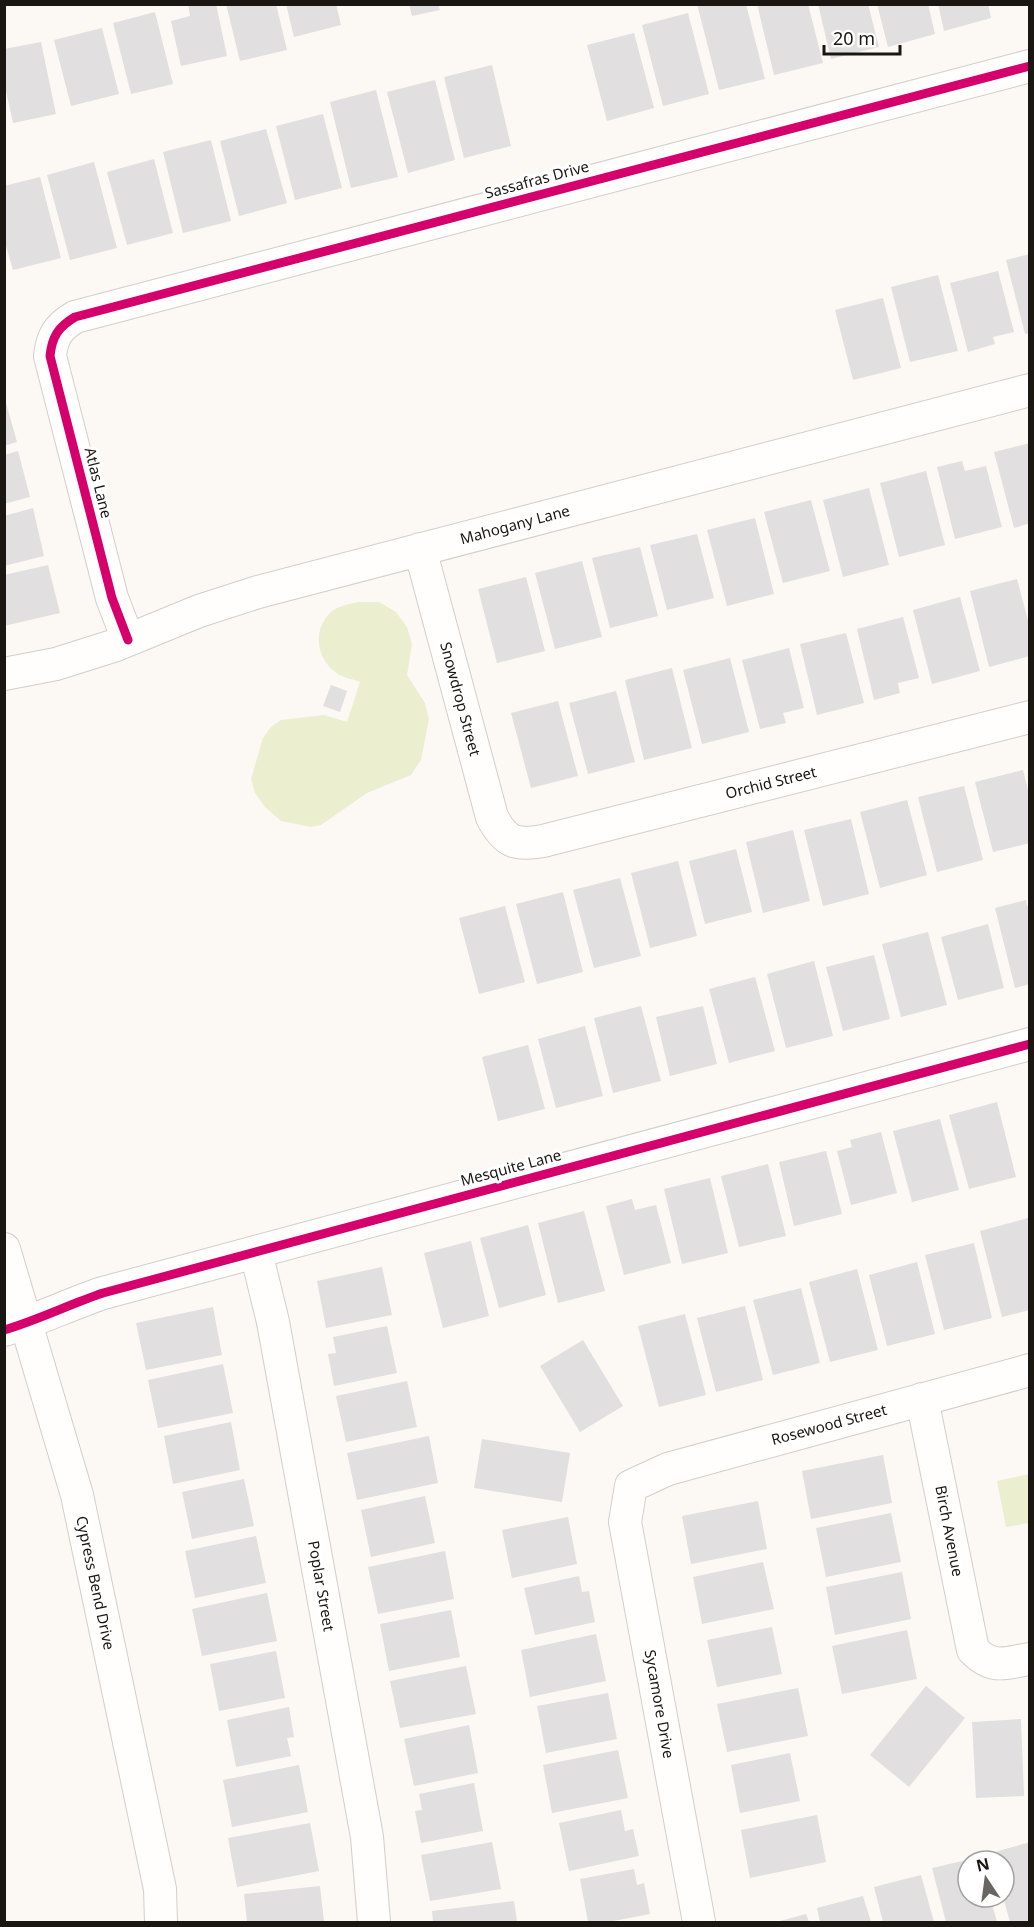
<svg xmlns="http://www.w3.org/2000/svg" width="1034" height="1927" font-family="'Noto Sans',sans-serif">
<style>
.green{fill:#ebefcf}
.building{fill:#e1dfe0}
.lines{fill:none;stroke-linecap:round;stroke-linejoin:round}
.minor-casing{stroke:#d2cecb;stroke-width:34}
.minor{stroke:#fffefd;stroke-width:32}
.cycleway-casing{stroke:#fff;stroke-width:13}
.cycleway{stroke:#d6006c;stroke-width:9}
.labels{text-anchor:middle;stroke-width:6;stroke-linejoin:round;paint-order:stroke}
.street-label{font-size:15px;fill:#1a1612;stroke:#fff}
</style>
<rect width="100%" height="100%" fill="#fcf8f4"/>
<!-- green -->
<path class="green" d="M359 602H379L396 612 407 627 412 644 407 675 425 703 429 719 421 760 411 775 367 793 321 825 311 827 281 821 265 807 255 793 251 779 263 738 271 727 281 720 324 715 347 722 360 682C353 679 344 678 338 674 317 661 312 632 329 614 336 606 349 604 359 602Z
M1029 1474V1523L1006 1527 997 1481Z"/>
<!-- building -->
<path class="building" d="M188 4H216L227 56 181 66 171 21 190 16Z
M226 4H276L287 50 240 61Z
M286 4H336L341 25 294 37Z
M409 4H438L440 10 412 16Z
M697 4H746L765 79 719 90Z
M757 4H808L823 63 774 75Z
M818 4H868L879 47 831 59Z
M877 4H928L935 34 888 47Z
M938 4H988L991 18 944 31Z
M155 12 173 84 131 94 113 23Z
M688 13 709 94 663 106 642 25Z
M102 28 119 94 71 106 54 40Z
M634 33 654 108 607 121 587 45Z
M41 42 56 114 13 123 4 82V49Z
M492 65 511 146 464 158 444 77Z
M435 80 455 160 408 173 387 92Z
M376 90 398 177 351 188 330 102Z
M323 114 342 188 295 200 276 126Z
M266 129 287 203 239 216 220 141Z
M211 140 231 221 183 233 163 152Z
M154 159 173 233 127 245 107 172Z
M94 162 117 248 70 260 47 175Z
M40 177 61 258 13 270 4 239V186Z
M1030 254V333L1025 334 1006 260Z
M998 271 1014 332 993 337 995 344 968 352 950 283Z
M938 275 958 351 910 362 891 287Z
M883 298 901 368 853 380 835 310Z
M4 396 17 442 4 446Z
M1030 443V523L1014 528 994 452Z
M18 451 30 497 4 504V455Z
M962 461 965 471 986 466 1002 527 955 539 937 467Z
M926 471 945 545 899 557 880 483Z
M869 488 889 565 843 577 823 500Z
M811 500 830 571 783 583 764 512Z
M33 508 44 556 4 566V516Z
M755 518 774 594 727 606 707 530Z
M697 534 714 598 667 610 650 545Z
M640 547 658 616 610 628 592 558Z
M582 561 602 637 555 649 535 573Z
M48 565 60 613 4 626V575Z
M526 577 545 651 497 663 478 589Z
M1017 579 1030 628V656L989 667 970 591Z
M960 597 980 671 932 684 913 610Z
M903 617 919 678 898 683 900 693 874 700 857 629Z
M846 633 864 703 817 715 800 644Z
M789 648 804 708 783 713 786 723 760 729 742 660Z
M730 658 749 732 702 744 683 670Z
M672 668 692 748 644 760 625 680Z
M331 685 347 691 340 712 323 706Z
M616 691 635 762 588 774 569 703Z
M558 701 578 776 531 788 511 713Z
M1023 770 1030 798V843L993 852 975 782Z
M964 786 983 860 937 872 918 797Z
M907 800 927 875 880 888 860 812Z
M851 819 869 894 823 906 804 830Z
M793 830 810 901 763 913 746 842Z
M736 849 752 912 705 924 689 861Z
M678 861 697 936 650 948 631 873Z
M620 878 641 956 594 968 573 890Z
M563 892 583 972 537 984 516 904Z
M1026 900 1027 906 1030 905V984L1015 988 995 908Z
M505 906 525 982 479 994 459 918Z
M988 924 1004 988 958 1000 941 937Z
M928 932 947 1005 901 1017 882 944Z
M874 955 890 1019 843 1031 826 967Z
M814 961 833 1036 786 1048 767 974Z
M755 977 775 1051 729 1063 709 989Z
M641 1006 661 1081 613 1093 594 1018Z
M703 1006 717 1064 670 1076 656 1017Z
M585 1026 603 1096 556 1108 538 1039Z
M528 1045 545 1109 498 1121 482 1057Z
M997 1102 1016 1177 969 1189 949 1115Z
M940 1119 959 1190 912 1202 893 1131Z
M881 1132 897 1193 851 1205 837 1151 852 1147 850 1140Z
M826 1151 842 1214 794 1226 779 1162Z
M768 1164 786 1236 739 1247 721 1176Z
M710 1178 728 1253 682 1264 664 1189Z
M632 1199 635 1210 656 1205 671 1263 624 1275 606 1206Z
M584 1211 605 1291 558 1303 538 1223Z
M1028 1218 1030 1225V1310L1002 1317 980 1231Z
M528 1225 546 1295 499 1308 480 1238Z
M471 1241 489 1316 443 1328 424 1253Z
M974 1243 992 1318 944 1330 925 1255Z
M917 1262 935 1334 887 1346 869 1275Z
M382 1267 392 1315 326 1328 317 1281Z
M857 1269 878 1350 830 1362 809 1282Z
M801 1288 820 1363 773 1375 753 1300Z
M745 1306 763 1380 716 1392 697 1318Z
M213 1307 222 1355 146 1370 136 1323Z
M685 1314 706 1395 659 1407 638 1326Z
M387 1326 397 1373 334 1386 328 1354 336 1353 333 1337Z
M583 1340 623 1406 580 1432 540 1366Z
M223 1364 233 1413 158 1428 148 1380Z
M407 1381 417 1427 346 1442 336 1396Z
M231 1422 240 1470 173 1484 164 1436Z
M429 1436 438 1483 357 1500 347 1453Z
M482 1439 570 1453 562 1502 474 1488Z
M883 1455 892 1503 811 1519 802 1471Z
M244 1479 254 1526 192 1539 182 1492Z
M425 1496 435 1543 371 1557 361 1510Z
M758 1501 767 1549 691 1564 682 1516Z
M891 1513 901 1562 826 1577 816 1528Z
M568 1517 577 1564 512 1578 502 1530Z
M256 1536 266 1583 195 1598 185 1551Z
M445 1551 454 1599 378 1614 368 1567Z
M763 1562 774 1609 702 1624 693 1577Z
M902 1572 911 1619 835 1635 826 1587Z
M579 1576 582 1592 589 1591 595 1622 535 1635 524 1588Z
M267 1593 277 1641 202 1656 192 1609Z
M451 1610 460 1657 389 1671 380 1624Z
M772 1627 782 1674 717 1687 707 1640Z
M907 1630 917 1679 842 1694 832 1646Z
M596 1634 606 1681 530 1697 521 1650Z
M276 1651 285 1698 219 1711 210 1664Z
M466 1666 476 1714 400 1728 390 1681Z
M926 1686 965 1718 909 1787 870 1755Z
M798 1688 808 1736 727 1752 717 1704Z
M608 1693 617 1739 546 1753 537 1706Z
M289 1707 294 1737 287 1738 291 1756 236 1767 227 1720Z
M1021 1719 1024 1796 976 1798 972 1722Z
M469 1725 478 1773 414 1786 404 1739Z
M618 1750 628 1798 552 1813 543 1765Z
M790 1753 800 1801 740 1813 731 1765Z
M299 1765 308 1812 232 1827 223 1780Z
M474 1783 483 1831 421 1843 415 1811 422 1810 419 1794Z
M621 1810 625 1831 633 1829 639 1856 569 1871 559 1823Z
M817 1815 826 1862 750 1878 741 1830Z
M310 1823 319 1871 237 1887 228 1838Z
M492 1842 501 1889 430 1901 421 1855Z
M1030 1842V1922H1010L1003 1897 1004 1861H993L991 1853Z
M980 1857 981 1861H968V1897H990L997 1922H946L932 1868Z
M634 1869 637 1885 644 1883 650 1914 608 1922H588L580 1879Z
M921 1875 934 1922H883L874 1887Z
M320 1886 324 1922H247L244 1894Z
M863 1896 871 1922H820L817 1908Z
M514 1901 517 1922H433L432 1911Z
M806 1914 809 1922H776Z"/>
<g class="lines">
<!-- minor casing -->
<g class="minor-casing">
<path id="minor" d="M420 549 492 817C505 842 515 846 543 841L1030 717
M128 640 112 598 50 356C52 337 58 327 75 317L1030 66
M4 674 56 664 116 645 199 611 258 592 1030 390
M4 1249 77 1495 160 1889 161 1922
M256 1252 273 1322 367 1837 374 1922
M4 1330C38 1320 70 1304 103 1293L1030 1044
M922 1399 973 1650C993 1670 1004 1663 1030 1659
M699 1922 625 1522 631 1486 668 1469 1030 1370"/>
</g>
<!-- minor -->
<use href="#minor" class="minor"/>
<!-- cycleway casing -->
<g class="cycleway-casing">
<path id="cycleway" d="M128 640 112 598 50 356C52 337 58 327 75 317L1030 66
M4 1330C38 1320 70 1304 103 1293L1030 1044"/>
</g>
<!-- cycleway -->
<use href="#cycleway" class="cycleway"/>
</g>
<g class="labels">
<!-- street labels -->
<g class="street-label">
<text transform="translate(537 180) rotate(-15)" y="5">Sassafras Drive</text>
<text transform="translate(98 483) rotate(76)" y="5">Atlas Lane</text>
<text transform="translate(515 525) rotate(-15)" y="5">Mahogany Lane</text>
<text transform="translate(460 699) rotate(75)" y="5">Snowdrop Street</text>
<text transform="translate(771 783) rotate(-14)" y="5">Orchid Street</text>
<text transform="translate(511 1168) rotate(-15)" y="5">Mesquite Lane</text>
<text transform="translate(829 1425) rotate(-15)" y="5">Rosewood Street</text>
<text transform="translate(949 1531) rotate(79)" y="5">Birch Avenue</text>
<text transform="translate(95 1583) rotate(78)" y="5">Cypress Bend Drive</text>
<text transform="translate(321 1586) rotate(80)" y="5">Poplar Street</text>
<text transform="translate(659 1704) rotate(80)" y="5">Sycamore Drive</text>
</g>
</g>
<!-- border -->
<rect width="1034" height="1927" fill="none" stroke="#1a1612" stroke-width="12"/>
<!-- north arrow -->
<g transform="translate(986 1879) rotate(347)"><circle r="28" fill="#ffffff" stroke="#a3a2a0" stroke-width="1.5"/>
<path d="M0-4.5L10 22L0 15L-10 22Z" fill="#696561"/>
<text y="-9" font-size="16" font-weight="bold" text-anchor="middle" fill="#1a1612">N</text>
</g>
<!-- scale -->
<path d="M824 45v9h76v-9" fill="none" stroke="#1a1612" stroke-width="3"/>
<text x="833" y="45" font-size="18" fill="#1a1612" stroke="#ffffff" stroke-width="4.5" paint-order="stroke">20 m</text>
</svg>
